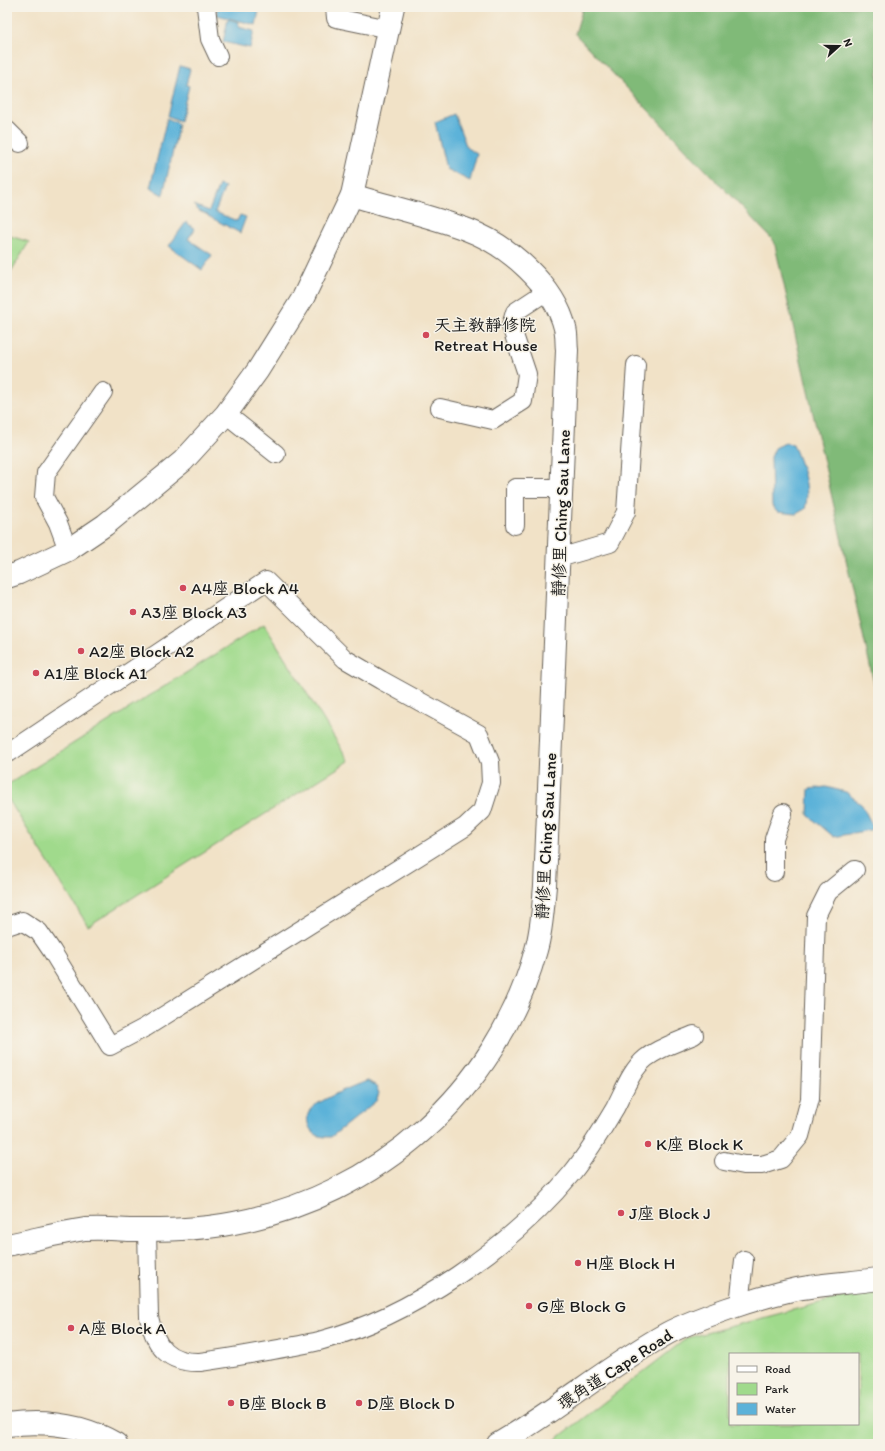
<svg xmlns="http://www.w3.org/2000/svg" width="885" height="1451" font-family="Itim,'LXGW WenKai TC',sans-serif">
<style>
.green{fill:#a0da8c;stroke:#5e7b54;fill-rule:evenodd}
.forest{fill:#80ba78;stroke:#4e6b4a}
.water{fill:#5cb2d9;stroke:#3c677a}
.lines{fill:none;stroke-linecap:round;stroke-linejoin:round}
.lane-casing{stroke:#676158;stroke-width:20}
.street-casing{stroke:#676158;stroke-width:24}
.secondary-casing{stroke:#676158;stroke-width:24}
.lane{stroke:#fff;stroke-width:18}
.street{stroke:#fff;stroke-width:22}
.secondary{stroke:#fff;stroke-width:22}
.poi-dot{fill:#d1495b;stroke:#f7f3e8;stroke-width:1.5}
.labels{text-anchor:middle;stroke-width:3;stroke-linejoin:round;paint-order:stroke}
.poi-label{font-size:17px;fill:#1c1c1c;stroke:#f7f3e8;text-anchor:start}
.street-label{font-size:17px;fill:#1c1c1c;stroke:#f7f3e8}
</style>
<rect width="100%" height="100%" fill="#f7f3e8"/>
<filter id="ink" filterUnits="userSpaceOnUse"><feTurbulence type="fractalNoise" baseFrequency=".025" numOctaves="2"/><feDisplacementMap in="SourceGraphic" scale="8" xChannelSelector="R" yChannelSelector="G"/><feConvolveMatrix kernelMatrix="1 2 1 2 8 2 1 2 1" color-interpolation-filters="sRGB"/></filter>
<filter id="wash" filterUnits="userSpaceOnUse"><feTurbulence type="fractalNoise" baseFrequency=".012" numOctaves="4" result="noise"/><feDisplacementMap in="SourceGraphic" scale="16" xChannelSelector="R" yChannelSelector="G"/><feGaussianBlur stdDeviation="0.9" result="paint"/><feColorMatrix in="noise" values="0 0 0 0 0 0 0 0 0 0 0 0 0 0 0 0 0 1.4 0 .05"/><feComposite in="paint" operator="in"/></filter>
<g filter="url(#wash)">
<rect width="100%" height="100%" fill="#f1e2c7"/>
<!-- green -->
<path class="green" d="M7 235 29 242 7 278Z
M264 624 349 761 88 926 7 797V785Z
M865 1291H878V1444H550L687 1338ZM730 1354H858V1424H730Z"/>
<!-- forest -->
<path class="forest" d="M583 7H878V701L774 241 575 34Z"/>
<!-- water -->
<path class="water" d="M217 7H242L259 11 256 25 217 15Z
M228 19 239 22 238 27 254 31 250 48 223 42Z
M180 66 190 69 186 85 189 86 180 121 168 116Z
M454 114 467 148 477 154 470 181 446 169 435 122Z
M167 118 179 124 163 195 150 188Z
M219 185 225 187 215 212 237 221 240 215 246 217 240 233 208 216V215L199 211 194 205 209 211Z
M186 222 195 229 188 239 212 255 202 270 169 246Z
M785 443 793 444C801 465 811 487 805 509L796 514 777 512 772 506 771 457 775 448Z
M826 787 846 792 862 805 874 829 834 837 808 815 809 789Z
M368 1081 375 1085 379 1093 376 1101 331 1137C323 1137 316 1137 311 1130 307 1124 306 1117 310 1110 315 1102 358 1083 368 1081Z"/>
</g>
<g filter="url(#ink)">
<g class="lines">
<!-- lane casing -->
<g class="lane-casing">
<path id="lane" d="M206 7 210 39 218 56
M335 7 336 18 389 29
M7 130 20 143
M440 408 493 420 523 401 527 374 511 326 515 312 547 291
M226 414 276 454
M515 525V488H562
M68 550 58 523 44 497 46 473 103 392
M559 558 610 543 626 512 636 365
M774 872V839L783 813
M7 926 22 921 39 932 52 951 110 1046 146 1027 465 827 482 811 491 783 490 762 479 734 381 680 345 659 266 581 10 752
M724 1161 744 1165H762L781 1159 800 1136 810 1099 816 916 828 892 855 870
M147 1230 149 1317C155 1347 168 1363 200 1362 222 1359 245 1355 267 1351 284 1348 302 1345 319 1341 412 1316 511 1247 572 1173 588 1153 602 1130 615 1108 624 1091 631 1070 646 1058 660 1047 678 1042 694 1035
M739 1305 744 1260"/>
</g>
<!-- street casing -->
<g class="street-casing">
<path id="street" d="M7 1245C33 1240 59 1233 85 1229 99 1228 115 1229 129 1230 164 1230 199 1230 234 1223 376 1196 497 1092 536 950 542 930 543 907 545 886L567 350C566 343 567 335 565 328 555 286 508 245 468 230 431 216 390 207 352 195"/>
</g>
<!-- secondary casing -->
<g class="secondary-casing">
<path id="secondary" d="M7 577 19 573 68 550 105 525 183 461 226 414 258 370 303 298 352 195 393 7
M7 1425C45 1420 83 1425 116 1444
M498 1444C557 1410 608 1366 668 1333 687 1323 707 1316 727 1309 750 1301 773 1294 797 1289 823 1284 851 1283 878 1279"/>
</g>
<!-- lane -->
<use href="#lane" class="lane"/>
<!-- street -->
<use href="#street" class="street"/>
<!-- secondary -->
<use href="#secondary" class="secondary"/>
</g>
</g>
<!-- markers -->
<g class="poi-dot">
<circle cx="426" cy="335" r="4"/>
<circle cx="183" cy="588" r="4"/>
<circle cx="133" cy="612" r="4"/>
<circle cx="81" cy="651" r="4"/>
<circle cx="36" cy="673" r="4"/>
<circle cx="648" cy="1144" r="4"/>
<circle cx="621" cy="1213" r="4"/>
<circle cx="578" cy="1263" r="4"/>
<circle cx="529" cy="1306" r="4"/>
<circle cx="71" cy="1328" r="4"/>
<circle cx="231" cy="1403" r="4"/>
<circle cx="359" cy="1403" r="4"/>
</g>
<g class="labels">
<!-- poi labels -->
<g class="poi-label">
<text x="434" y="331">天主教靜修院<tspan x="434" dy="20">Retreat House</tspan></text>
<text x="191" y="594">A4座 Block A4</text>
<text x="141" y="618">A3座 Block A3</text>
<text x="89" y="657">A2座 Block A2</text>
<text x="44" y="679">A1座 Block A1</text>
<text x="656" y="1150">K座 Block K</text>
<text x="629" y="1219">J座 Block J</text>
<text x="586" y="1269">H座 Block H</text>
<text x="537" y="1312">G座 Block G</text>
<text x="79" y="1334">A座 Block A</text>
<text x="239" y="1409">B座 Block B</text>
<text x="367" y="1409">D座 Block D</text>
</g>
<!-- street labels -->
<g class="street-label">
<text transform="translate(561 513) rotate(-88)" y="6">靜修里 Ching Sau Lane</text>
<text transform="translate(546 836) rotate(-87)" y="6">靜修里 Ching Sau Lane</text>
<text transform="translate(615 1369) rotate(-33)" y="6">環角道 Cape Road</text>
</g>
</g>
<!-- margin -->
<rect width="885" height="1451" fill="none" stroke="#f7f3e8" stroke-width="24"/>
<!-- legend -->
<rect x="729" y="1353" width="130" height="72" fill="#f7f3e8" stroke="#9f9d96"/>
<rect x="737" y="1366" width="20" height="6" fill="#ffffff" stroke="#9f9d96"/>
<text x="765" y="1373" font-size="12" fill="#1c1c1c">Road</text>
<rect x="737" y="1383" width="20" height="12" fill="#a0da8c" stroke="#9f9d96"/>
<text x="765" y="1393" font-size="12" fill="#1c1c1c">Park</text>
<rect x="737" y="1403" width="20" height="12" fill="#5cb2d9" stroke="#9f9d96"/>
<text x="765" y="1413" font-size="12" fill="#1c1c1c">Water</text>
<!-- north arrow -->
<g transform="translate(839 46) rotate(69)" stroke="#f7f3e8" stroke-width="3" paint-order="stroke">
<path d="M0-3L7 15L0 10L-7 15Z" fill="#1c1c1c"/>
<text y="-6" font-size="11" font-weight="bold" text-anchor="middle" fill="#1c1c1c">N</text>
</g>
</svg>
